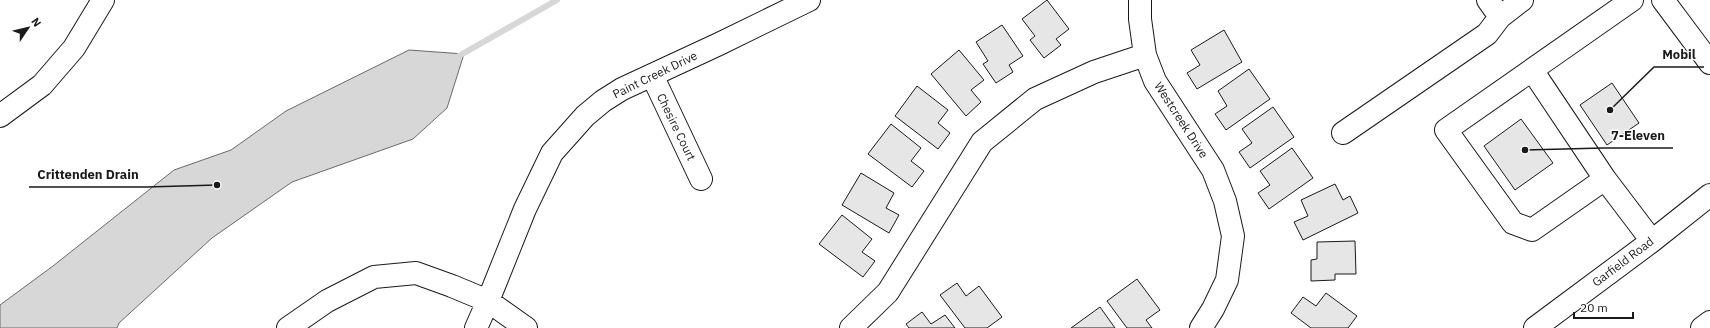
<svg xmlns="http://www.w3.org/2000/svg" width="1710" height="328" font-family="'IBM Plex Sans',sans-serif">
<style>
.water{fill:#d7d7d7;stroke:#6a6a6a}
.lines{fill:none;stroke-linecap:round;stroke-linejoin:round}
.stream{stroke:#d7d7d7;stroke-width:6}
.building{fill:#e6e6e6;stroke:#1a1a1a}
.minor-casing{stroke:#1a1a1a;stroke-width:24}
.minor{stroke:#fff;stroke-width:22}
.labels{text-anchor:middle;stroke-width:3;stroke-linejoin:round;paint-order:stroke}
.street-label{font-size:12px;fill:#1a1a1a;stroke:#fff}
.leader{fill:none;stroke:#1a1a1a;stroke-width:1.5}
.callout-dot{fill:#1a1a1a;stroke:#fff;stroke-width:1.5}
.callout-label{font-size:13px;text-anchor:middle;font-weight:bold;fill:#1a1a1a;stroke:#fff;stroke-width:3;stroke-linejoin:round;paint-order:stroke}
</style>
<rect width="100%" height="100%" fill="#fff"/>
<!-- water -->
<path class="water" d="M409 50 464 54 447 108 413 139 292 182 212 238 119 323 117 328H0V305L53 266 174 170 231 150 286 111Z"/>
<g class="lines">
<!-- stream -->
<path class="stream" d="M457 57 557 0"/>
</g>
<!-- building -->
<path class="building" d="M1047 0 1069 29 1056 39 1061 45 1044 58 1030 40 1035 36 1022 19Z
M1002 25 1023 56 1009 65 1013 72 996 83 983 64 988 61 976 42Z
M1224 30 1242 62 1197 89 1187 73 1200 65 1191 50Z
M959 50 984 80 971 90 981 102 966 116 931 74Z
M1249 69 1270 99 1226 130 1215 114 1227 106 1218 91Z
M1612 83 1639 123 1607 145 1580 105Z
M917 86 948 110 938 123 950 133 938 149 895 116Z
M1273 107 1294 137 1250 168 1239 152 1252 143 1242 129Z
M1521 119 1553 163 1515 190 1484 146Z
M891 124 921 148 911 161 924 171 912 187 868 154Z
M1292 148 1313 178 1269 209 1258 193 1270 185 1260 171Z
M861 173 894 193 886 208 899 215 889 233 842 205Z
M1335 184 1343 200 1350 196 1358 213 1303 240 1294 222 1308 216 1301 200Z
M842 215 872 239 862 252 875 261 863 277 819 244Z
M1355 241 1356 274H1335V280L1311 281V260L1317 259V242Z
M1137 279 1160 310 1146 320 1152 328H1127L1107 301Z
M957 283 966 296 979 286 1002 317 987 328H965L940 295Z
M1326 293 1357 316 1348 328H1311L1291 313 1303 297 1316 306Z
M1100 307 1115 328H1071Z
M922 312 931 324 945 315 955 328H909L906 324Z"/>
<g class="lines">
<!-- minor casing -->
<g class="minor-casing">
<path id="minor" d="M1140 0V19L1145 55 1155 81 1213 170 1225 201 1233 236 1227 280 1213 309 1201 328
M1632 0 1446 130 1513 223 1532 230 1605 179 1652 241
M1663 0 1710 63
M1500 17 1522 0
M1532 70 1605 179
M652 75 701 179
M0 116 42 85 74 48 103 0
M1343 133 1487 34 1500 17 1488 0
M288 328 327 301 374 277 416 273 452 286 488 301 476 328
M526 328 488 301 525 209 552 153 585 116 603 101 622 89 719 44 809 0
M851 328 888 292 982 142 1035 99 1094 72 1145 55
M1535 328 1652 241 1710 195
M1702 328 1710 322"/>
</g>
<!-- minor -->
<use href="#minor" class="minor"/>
</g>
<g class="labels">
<!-- street labels -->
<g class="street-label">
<text transform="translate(655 75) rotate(-26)" y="4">Paint Creek Drive</text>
<text transform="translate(1181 120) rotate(57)" y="4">Westcreek Drive</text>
<text transform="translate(676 127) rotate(64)" y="4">Chesire Court</text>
<text transform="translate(1623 262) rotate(-37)" y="4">Garfield Road</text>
</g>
</g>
<!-- callouts -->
<path class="leader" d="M1610 110L1654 67H1704M1525 150L1603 148H1673M217 185L147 187H29"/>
<g class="callout-dot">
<circle cx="1610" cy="110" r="4"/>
<circle cx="1525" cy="150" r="4"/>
<circle cx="217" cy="185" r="4"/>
</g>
<g class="callout-label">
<text x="1679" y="59">Mobil</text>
<text x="1638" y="140">7-Eleven</text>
<text x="88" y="179">Crittenden Drain</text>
</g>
<!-- north arrow -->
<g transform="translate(28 28) rotate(55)" stroke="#ffffff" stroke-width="3" paint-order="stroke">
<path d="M0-3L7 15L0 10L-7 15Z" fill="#1a1a1a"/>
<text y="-6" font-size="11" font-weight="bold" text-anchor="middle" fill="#1a1a1a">N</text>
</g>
<!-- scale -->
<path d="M1574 312v6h59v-6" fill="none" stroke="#1a1a1a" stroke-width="2"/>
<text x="1580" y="312" font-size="12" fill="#1a1a1a" stroke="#ffffff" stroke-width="3" paint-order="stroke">20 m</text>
</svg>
